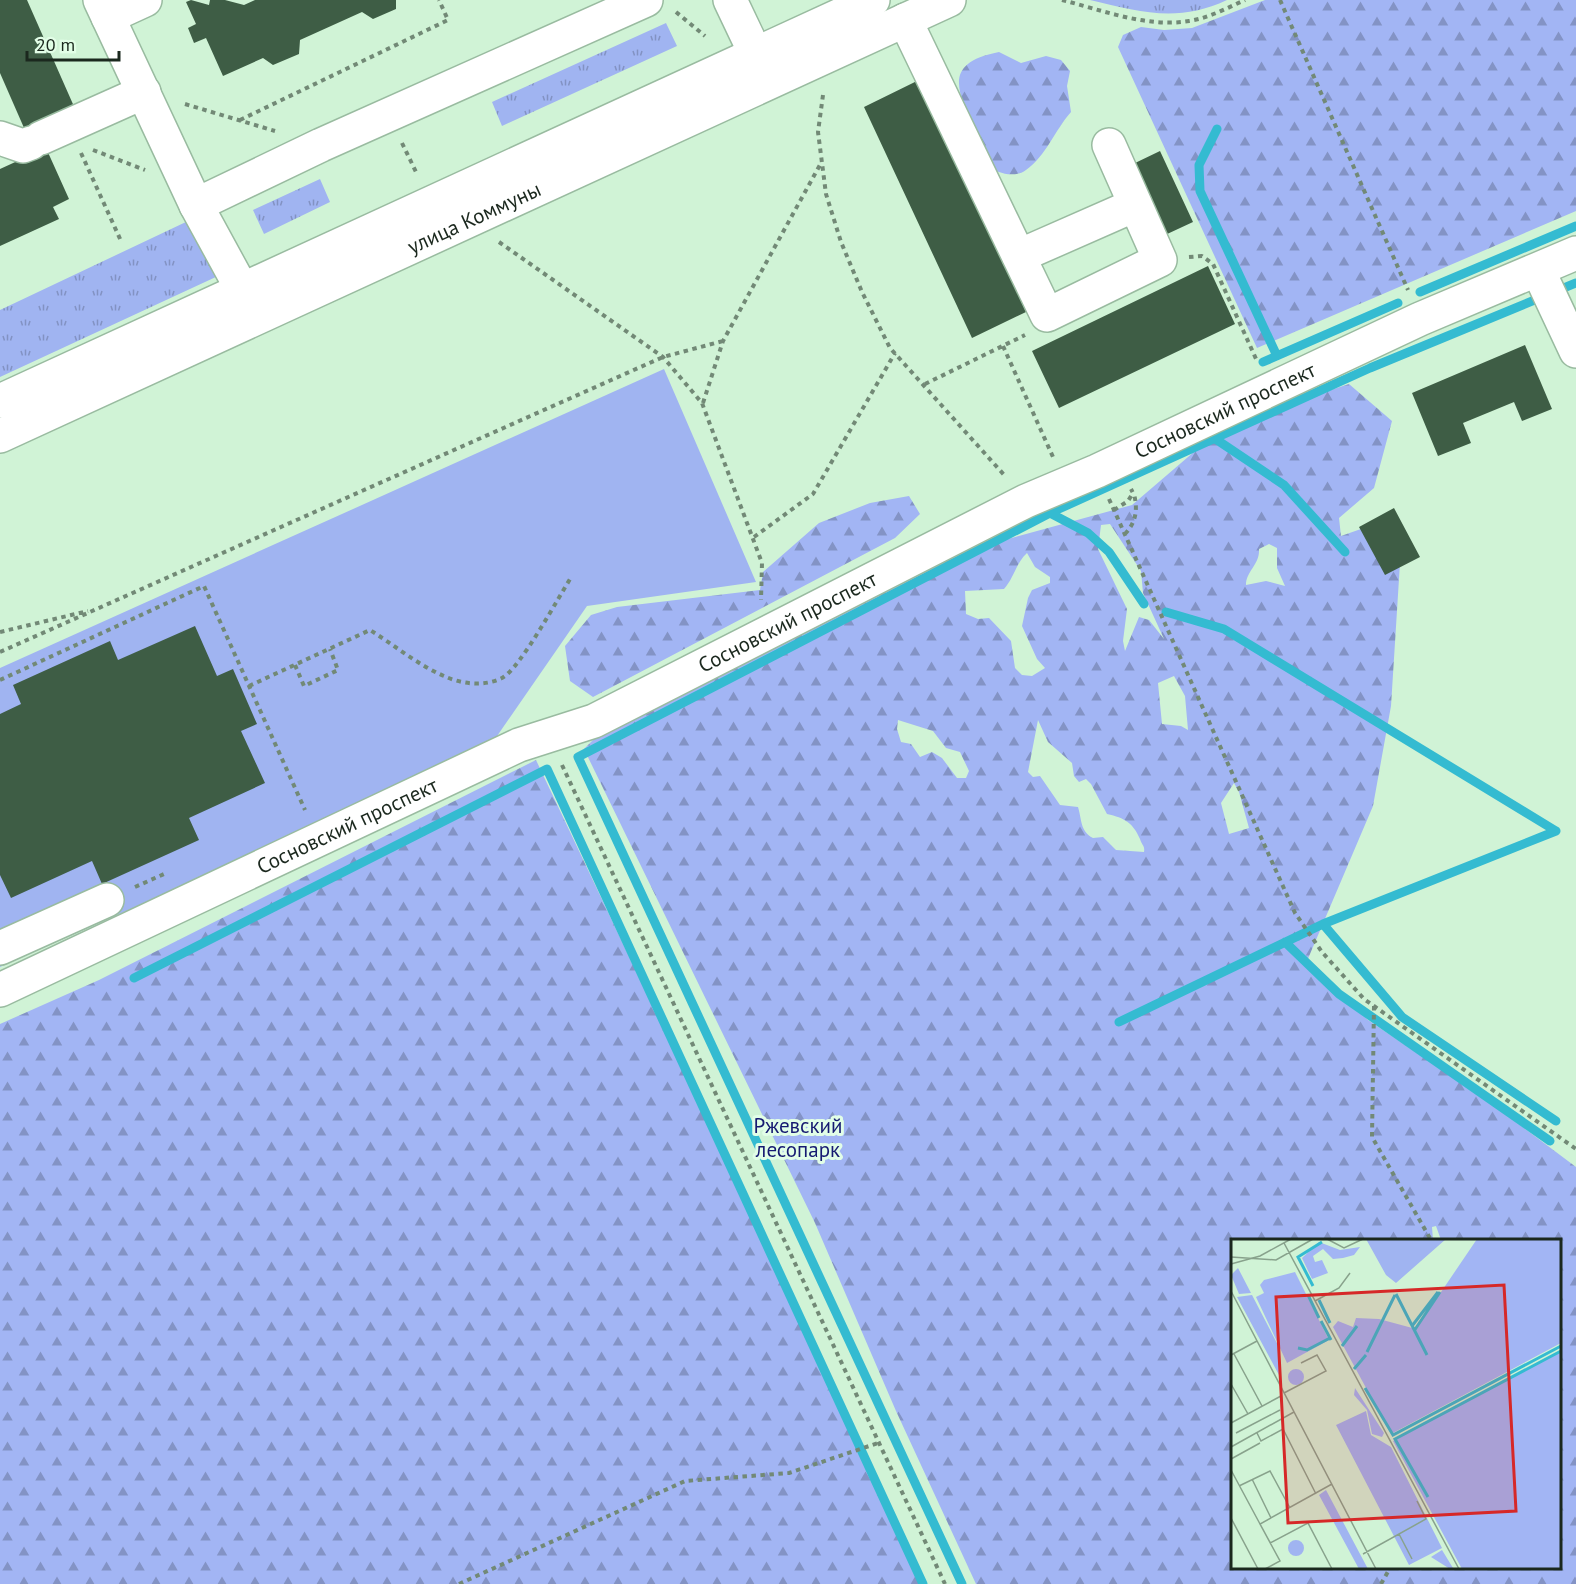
<svg xmlns="http://www.w3.org/2000/svg" width="1576" height="1584" font-family="'PT Sans',sans-serif">
<style>
.grass{fill:url(#grass-tufts)}
.forest{fill:url(#forest-firs);fill-rule:evenodd}
.pitch{fill:#a0b4f1}
.lines{fill:none;stroke-linecap:round;stroke-linejoin:round}
.stream{stroke:#34bbd1;stroke-width:9}
.building{fill:#3e5d45}
.minor-casing{stroke:#99bba0;stroke-width:36}
.major-casing{stroke:#99bba0;stroke-width:36}
.path{stroke:#728976;stroke-width:4;stroke-dasharray:4.5 4.5;stroke-linecap:butt}
.minor{stroke:#fff;stroke-width:33}
.major{stroke:#fff;stroke-width:33}
.labels{text-anchor:middle;stroke-width:6;stroke-linejoin:round;paint-order:stroke}
.street-label{font-size:21px;fill:#1b281e;stroke:#e2fee7}
.park-label{font-size:21px;fill:#161a71;stroke:#e2fee7}
.inset-river{fill:none;stroke:#34bbd1;stroke-width:3}
.inset-road{fill:none;stroke:#88a28c;stroke-width:1.5}
.view{fill:#d62828;fill-opacity:0.15;stroke:#d62828;stroke-width:3}
.inset-edge{fill:none;stroke:#1b281e;stroke-width:3}
</style>
<defs>
<pattern id="grass-tufts" width="24" height="20" patternUnits="userSpaceOnUse" patternTransform="scale(1.5)"><rect width="24" height="20" fill="#a0b4f1"/><path d="M3 7l-1-3M5 7V3M7 7l1-3M15 17l-1-3M17 17v-4M19 17l1-3" fill="none" stroke="#8292c3"/></pattern>
<pattern id="forest-firs" width="22" height="20" patternUnits="userSpaceOnUse" patternTransform="scale(1.5)"><rect width="22" height="20" fill="#a2b5f4"/><path d="M5 1l3.5 6h-7zM16 11l3.5 6h-7z" fill="#8393c5"/></pattern>
</defs>
<rect width="100%" height="100%" fill="#d0f3d6"/>
<!-- grass -->
<path class="grass" d="M1090 0H1227C1178 23 1140 12 1090 0Z
M666 23 677 46 502 126 492 102Z
M320 179 330 202 264 234 253 210Z
M188 221 218 276 0 377V310Z"/>
<!-- forest -->
<path class="forest" d="M1265 0H1576V211L1257 348 1118 47 1123 35 1141 27 1164 30 1192 28Z
M999 52 1021 63 1046 56 1061 60 1070 71 1067 86 1071 112C1055 130 1046 156 1026 170 1016 178 996 174 988 165 981 157 978 140 974 130 957 89 943 63 999 52Z
M1349 384 1392 421 1374 488 1339 518 1341 536 1378 523 1401 547 1391 706 1373 806 1307 961 1368 1020 1488 1101 1576 1167V1584H976L896 1411 815 1223 584 749 620 713 942 557 1132 505 1237 415 1288 404ZM1110 524 1141 571 1143 593 1164 639 1149 620 1139 617 1125 651 1123 641 1127 609 1098 549 1101 525ZM1269 544 1277 548V568L1285 586 1266 581 1246 585C1246 571 1260 565 1259 549ZM1027 553 1035 567 1050 577V583L1032 590 1028 598 1022 626 1037 659 1045 668 1032 676 1022 675 1015 668 1011 641 989 618 978 619 966 614 965 591 1004 589C1014 578 1016 563 1027 553ZM1174 676 1185 696 1188 730 1181 726 1162 724 1158 683ZM898 720 933 731 946 748 960 752 969 771 966 778H957L942 758 932 752 920 757 911 744 901 742 897 729ZM1038 720 1048 742 1072 763 1074 776 1079 782 1086 779 1091 784 1107 814C1125 818 1133 823 1140 839 1142 846 1145 845 1144 852L1116 850 1103 837 1093 838C1080 831 1082 820 1078 807L1060 805 1040 776 1033 777 1028 772ZM1234 783 1239 792 1249 828 1229 834 1221 803ZM1436 1226 1441 1240H1560V1568H1232V1240H1433L1432 1227Z
M909 496 920 514 895 538 593 697 570 681 565 646 591 615 617 607 760 590 763 572 819 523 870 503Z
M536 760 926 1584H0V1024L99 980Z"/>
<!-- pitch -->
<path class="pitch" d="M664 369 756 582 587 606 495 739 326 822 0 967V668Z"/>
<g class="lines">
<!-- stream -->
<path class="stream" d="M1217 129 1199 165 1200 191 1277 356
M1420 292 1576 226
M1263 362 1398 303
M1214 438 1284 485 1345 552
M1050 513 1088 533 1109 552 1144 604
M1166 612 1224 629 1556 831
M1323 924 1402 1017 1556 1121
M1285 942 1339 994 1550 1141
M134 978 547 769 923 1584
M1119 1022 1323 924 1556 831
M962 1584 578 757 1050 513 1370 368 1576 283"/>
</g>
<!-- building -->
<path class="building" d="M0 0H27L76 111 37 128 69 199 53 207 59 219 0 246V169L35 153 0 73Z
M191 0 209 5 210 0H225L244 5 255 0H396V9L373 19 362 12 300 40 299 54 273 65 263 58 223 76 206 38 194 43 188 28 196 24 186 2Z
M921 79 1026 312 972 338 864 107Z
M1160 151 1193 222 1165 235 1133 164Z
M1208 266 1235 324 1059 408 1032 351Z
M1525 345 1552 409 1522 421 1514 402 1463 423 1471 443 1438 456 1412 393Z
M1394 508 1420 557 1385 575 1359 527Z
M195 626 217 676 233 669 257 724 241 731 265 783 189 818 199 840 102 884 92 861 11 898 0 875V714L21 704 13 685 110 641 118 660Z"/>
<g class="lines">
<!-- minor casing -->
<g class="minor-casing">
<g id="minor">
<path d="M100 0 196 205 255 313"/>
<path d="M730 0 768 80"/>
<path d="M108 17 145 0"/>
<path d="M905 20 1047 315 1160 260 1109 145"/>
<path d="M0 138 23 146 31 143"/>
<path d="M41 138 144 92"/>
<path d="M196 205 321 145 646 0"/>
<path d="M1019 256 1135 205"/>
<path d="M1538 270 1576 351"/>
<path d="M0 948 107 900"/>
<path id="s1" d="M0 990 519 745 594 721 1026 501 1097 471 1420 319 1576 253"/>
</g>
</g>
<!-- major casing -->
<g class="major-casing">
<g id="major">
<path d="M0 401 873 0"/>
<path id="s2" d="M0 436 949 0"/>
</g>
</g>
<!-- path -->
<path class="path" d="M1062 0C1102 10 1147 28 1189 21 1209 18 1227 8 1245 0
M1280 0 1408 290
M676 12 705 36
M823 95 818 132 826 194 841 242 862 292 890 348 1006 477
M185 104 275 131
M240 120 448 20 439 0
M402 143 417 174
M93 150 145 170
M81 153 121 241
M499 242 663 357 702 403 762 563 761 600
M1189 257 1202 256 1213 264 1257 361
M1003 346 1053 457
M925 384 1025 335
M703 403 723 341 821 163
M1109 499 1295 913 1322 952 1364 999 1576 1149
M1114 510 1128 501 1133 493 1131 489
M1125 534C1136 522 1138 510 1134 494
M754 537 813 494 895 353
M0 632 88 611
M0 652 663 357 723 341
M295 665 304 686 338 670 330 649
M0 680 204 586 305 810
M249 686 370 630C394 645 418 665 444 676 461 684 484 687 502 678 520 669 559 596 572 576
M562 765 945 1584
M135 887 164 874
M1374 1006 1372 1137 1431 1240
M459 1584 685 1481 789 1473 881 1442
M1381 1584 1390 1568"/>
<!-- minor -->
<use href="#minor" class="minor"/>
<!-- major -->
<use href="#major" class="major"/>
</g>
<g class="labels">
<!-- street labels -->
<g class="street-label">
<text dy="7" stroke="none"><textPath href="#s2" startOffset="522">улица Коммуны</textPath></text>
<text dy="7" stroke="none"><textPath href="#s1" startOffset="1356">Сосновский проспект</textPath></text>
<text dy="7" stroke="none"><textPath href="#s1" startOffset="870">Сосновский проспект</textPath></text>
<text dy="7" stroke="none"><textPath href="#s1" startOffset="384">Сосновский проспект</textPath></text>
</g>
<!-- park labels -->
<g class="park-label">
<text x="798" y="1133">Ржевский<tspan x="798" dy="24">лесопарк</tspan></text>
</g>
</g>
<!-- overview -->
<g transform="translate(1231 1239)">
<rect width="330" height="330" fill="#d0f3d6"/>
<path d="M7 29 20 54 8 55 0 36ZM21 56 49 110 48 136 6 58ZM95 251 137 330H128L88 256ZM57 309a8 8 0 1 1 16 0a8 8 0 1 1-16 0Z" fill="#a0b4f1"/>
<path d="M246 0H330V104L160 195 102 88 107 82 122 88 125 79 148 80 185 90ZM88 3 109 11 129 8 123 16 112 19 102 20 92 10 82 17 84 23 91 21 97 34 81 40 71 19ZM64 33 98 101 56 124 25 58 33 54 29 46 33 41ZM330 112V330H231L162 202ZM57 138a8 8 0 1 1 16 0a8 8 0 1 1-16 0ZM124 149 153 194 151 198 141 195 136 171 123 156ZM211 311 222 329 219 330 200 318Z" fill="#a2b5f4"/>
<path d="M135 0H215L165 44 155 36ZM135 172 140 196 160 208 211 309 178 326 105 186Z" fill="#a0b4f1"/>
<path class="inset-river" d="M82 47 67 18 91 3M165 55 196 116M77 56 88 79M88 61 99 84M90 82 100 101M181 87 207 53M183 92 209 53M111 107 126 87M67 109 76 111 99 99M136 113 164 56M123 130 135 116M134 149 162 196 330 107M197 258 164 200 330 112"/>
<path class="inset-road" d="M96 0 113 9 132 0M53 4 228 330M0 18 45 21 82 0M0 25 29 17 60 0M0 52 145 330M84 62 108 49 119 34M3 115 31 167M0 116 26 102M0 145 17 175M53 154 95 132 86 116 70 124M0 184 50 157M5 194 49 171M26 194 30 202 52 190 85 255M0 208 63 173M0 220 29 204M0 231 29 285M21 240 40 279M8 247 39 232 59 269M0 279 27 330M168 295 181 320M39 304 77 284 101 330M132 315 195 280 186 262M34 330 49 322 29 285 101 245"/>
<path class="view" d="M273 46 285 272 57 284 45 58Z"/>
<rect width="330" height="330" class="inset-edge"/>
</g>
<!-- scale -->
<path d="M27 51v9h92v-9" fill="none" stroke="#1b281e" stroke-width="3"/>
<text x="36" y="51" font-size="18" fill="#1b281e" stroke="#e2fee7" stroke-width="4.5" paint-order="stroke">20 m</text>
</svg>
